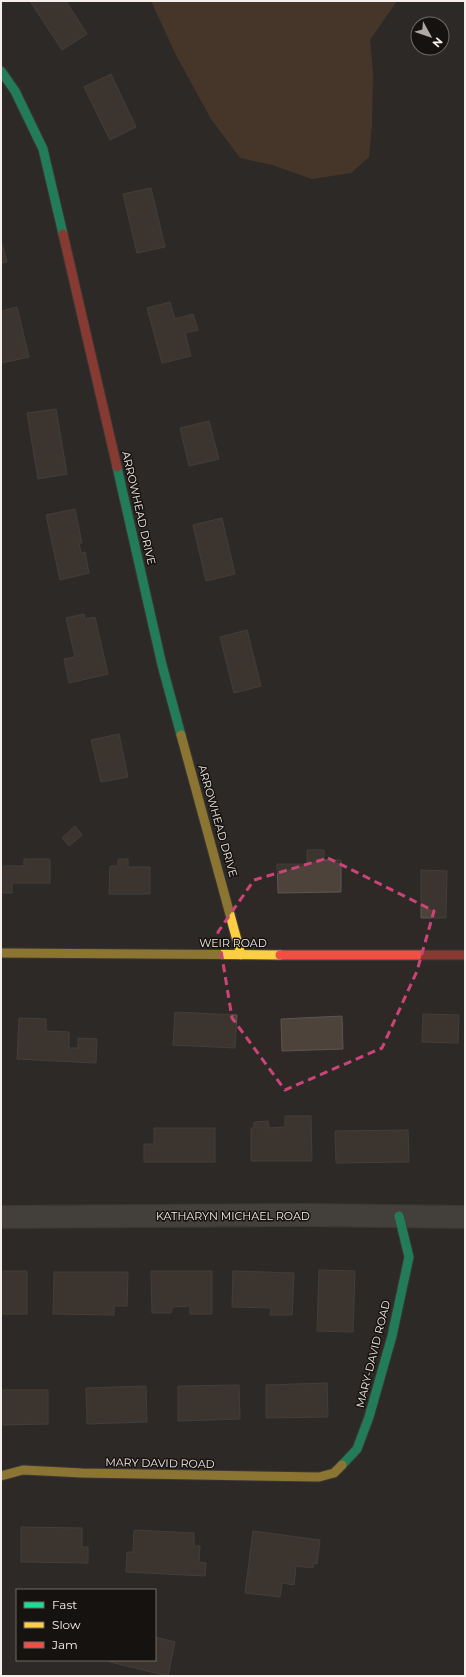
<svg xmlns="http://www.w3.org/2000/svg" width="466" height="1677" font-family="Montserrat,sans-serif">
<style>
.green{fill:#654630}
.building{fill:#4e433a;stroke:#5b5653}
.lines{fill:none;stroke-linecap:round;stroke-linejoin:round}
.street-casing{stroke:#4b4644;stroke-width:24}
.fast-casing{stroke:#4b4644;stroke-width:11}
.slow-casing{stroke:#4b4644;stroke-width:11}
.jam-casing{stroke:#4b4644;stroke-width:11}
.street{stroke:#5d5956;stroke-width:22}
.fast{stroke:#16e098;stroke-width:9}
.slow{stroke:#ffcf43;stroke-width:9}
.jam{stroke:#f24e42;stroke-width:9}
.marked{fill:none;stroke:#cc4378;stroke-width:3;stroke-dasharray:8 5;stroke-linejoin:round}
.labels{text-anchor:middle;stroke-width:3;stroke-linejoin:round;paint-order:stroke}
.street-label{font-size:11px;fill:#f5eeea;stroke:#16120f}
</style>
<rect width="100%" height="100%" fill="#2e2926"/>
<!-- green -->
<path class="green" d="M151 1H397L370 40 373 73 372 124 369 157 351 173 312 179 272 165 240 158 211 119 176 55Z"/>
<!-- building -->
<path class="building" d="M30 1H66L87 34 62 50Z
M111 74 136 127 110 140 84 87Z
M151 188 165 247 137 253 123 194Z
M1 240 7 262 1 263Z
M170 302 175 319 193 314 198 330 185 333 191 356 162 363 147 308Z
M17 307 29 357 1 363V311Z
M56 409 67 474 38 479 27 413Z
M209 421 219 459 189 466 180 428Z
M75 509 82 543H79L81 553 85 552 89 573 60 580 46 515Z
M222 518 235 574 206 581 193 525Z
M84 614 85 619 95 617 108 674 69 683 64 659 75 657 66 618Z
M247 630 261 686 234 693 220 637Z
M119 734 128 777 101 782 91 740Z
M75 826 82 835 69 846 62 838Z
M307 850H324V860H341V892L278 893 277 864H307Z
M24 859H50V883H12V893H1V866H24Z
M118 859H128V867H150V894H109L110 866H118Z
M421 870 447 871 446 918H421Z
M175 1012 237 1015 235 1048 173 1045Z
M423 1014 459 1015 458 1043 422 1042Z
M342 1016 343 1049 282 1051 281 1019Z
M19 1018 46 1019V1031L69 1032V1048H78V1038L97 1039 96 1063 17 1059Z
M285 1116H311L312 1161H251V1128H254V1122L268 1121 269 1128 285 1127Z
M154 1128H215V1162H144V1144H154Z
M408 1130 409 1162 336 1163 335 1131Z
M319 1270 355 1271 353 1332 317 1331Z
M1 1271H27V1314H1Z
M151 1271H212V1314H190V1306L172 1307 171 1313H152Z
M233 1271 294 1273 292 1315H270L271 1308 232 1307Z
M54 1272H128L127 1306H114V1315L53 1314Z
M327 1383 328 1417 266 1418V1385Z
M239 1385 240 1419 178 1421V1386Z
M146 1386 147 1422 87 1424 86 1388Z
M1 1390H48V1424L1 1425Z
M21 1527 82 1528V1547H88V1563L21 1562Z
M134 1530 194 1533V1546H200L199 1562 206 1563 205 1576 126 1572 127 1552H133Z
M253 1531 320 1540 317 1564 313 1563V1568L296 1566 294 1585 282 1583 280 1597 245 1593Z
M155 1637 175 1642 168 1676 110 1662V1660H155Z"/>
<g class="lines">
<!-- street casing -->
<g class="street-casing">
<path id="street" d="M1 1217 304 1215 465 1217"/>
</g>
<!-- fast casing -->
<g class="fast-casing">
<path id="fast" d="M1 71 15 91 43 149 63 234
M117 467 162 665 181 735
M342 1465 357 1449 369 1417 392 1336 409 1257 399 1216"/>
</g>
<!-- slow casing -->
<g class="slow-casing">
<path id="slow" d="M181 735 241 955
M1 953 280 955
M1 1476 23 1470 82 1473 319 1477 334 1473 342 1465"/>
</g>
<!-- jam casing -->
<g class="jam-casing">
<path id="jam" d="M63 234 117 467
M280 955H465"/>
</g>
<!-- street -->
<use href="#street" class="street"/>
<!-- fast -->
<use href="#fast" class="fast"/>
<!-- slow -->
<use href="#slow" class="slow"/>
<!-- jam -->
<use href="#jam" class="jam"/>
</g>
<!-- marked area -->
<path d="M0 0H466V1677H0ZM328 858 434 911 417 971 382 1048 285 1090 232 1018 218 932 254 880Z" fill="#2e2926" fill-opacity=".55" fill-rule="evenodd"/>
<path class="marked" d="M328 858 434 911 417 971 382 1048 285 1090 232 1018 218 932 254 880Z"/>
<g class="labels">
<!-- street labels -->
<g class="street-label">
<text transform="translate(139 508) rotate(77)" y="4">ARROWHEAD DRIVE</text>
<text transform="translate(218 821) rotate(74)" y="4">ARROWHEAD DRIVE</text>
<text x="233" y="947">WEIR ROAD</text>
<text x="233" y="1220">KATHARYN MICHAEL ROAD</text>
<text transform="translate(373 1354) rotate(-76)" y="4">MARY-DAVID ROAD</text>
<text transform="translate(160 1463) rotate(1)" y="4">MARY DAVID ROAD</text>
</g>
</g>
<!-- border -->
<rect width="466" height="1677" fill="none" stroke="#f5eeea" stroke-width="4"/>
<!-- legend -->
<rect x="16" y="1589" width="140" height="72" fill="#16120f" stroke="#6f6a67"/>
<rect x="24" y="1602" width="20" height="6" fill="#16e098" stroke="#6f6a67"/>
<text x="52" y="1609" font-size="12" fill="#f5eeea">Fast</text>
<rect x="24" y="1622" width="20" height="6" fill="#ffcf43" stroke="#6f6a67"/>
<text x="52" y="1629" font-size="12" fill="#f5eeea">Slow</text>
<rect x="24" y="1642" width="20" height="6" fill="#f24e42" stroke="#6f6a67"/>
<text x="52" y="1649" font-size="12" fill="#f5eeea">Jam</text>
<!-- north arrow -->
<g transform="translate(430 36) rotate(130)"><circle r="19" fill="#16120f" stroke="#6f6a67"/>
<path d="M0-3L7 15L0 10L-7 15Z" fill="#afa9a5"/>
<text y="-6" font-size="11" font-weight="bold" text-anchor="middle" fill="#f5eeea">N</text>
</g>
</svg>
